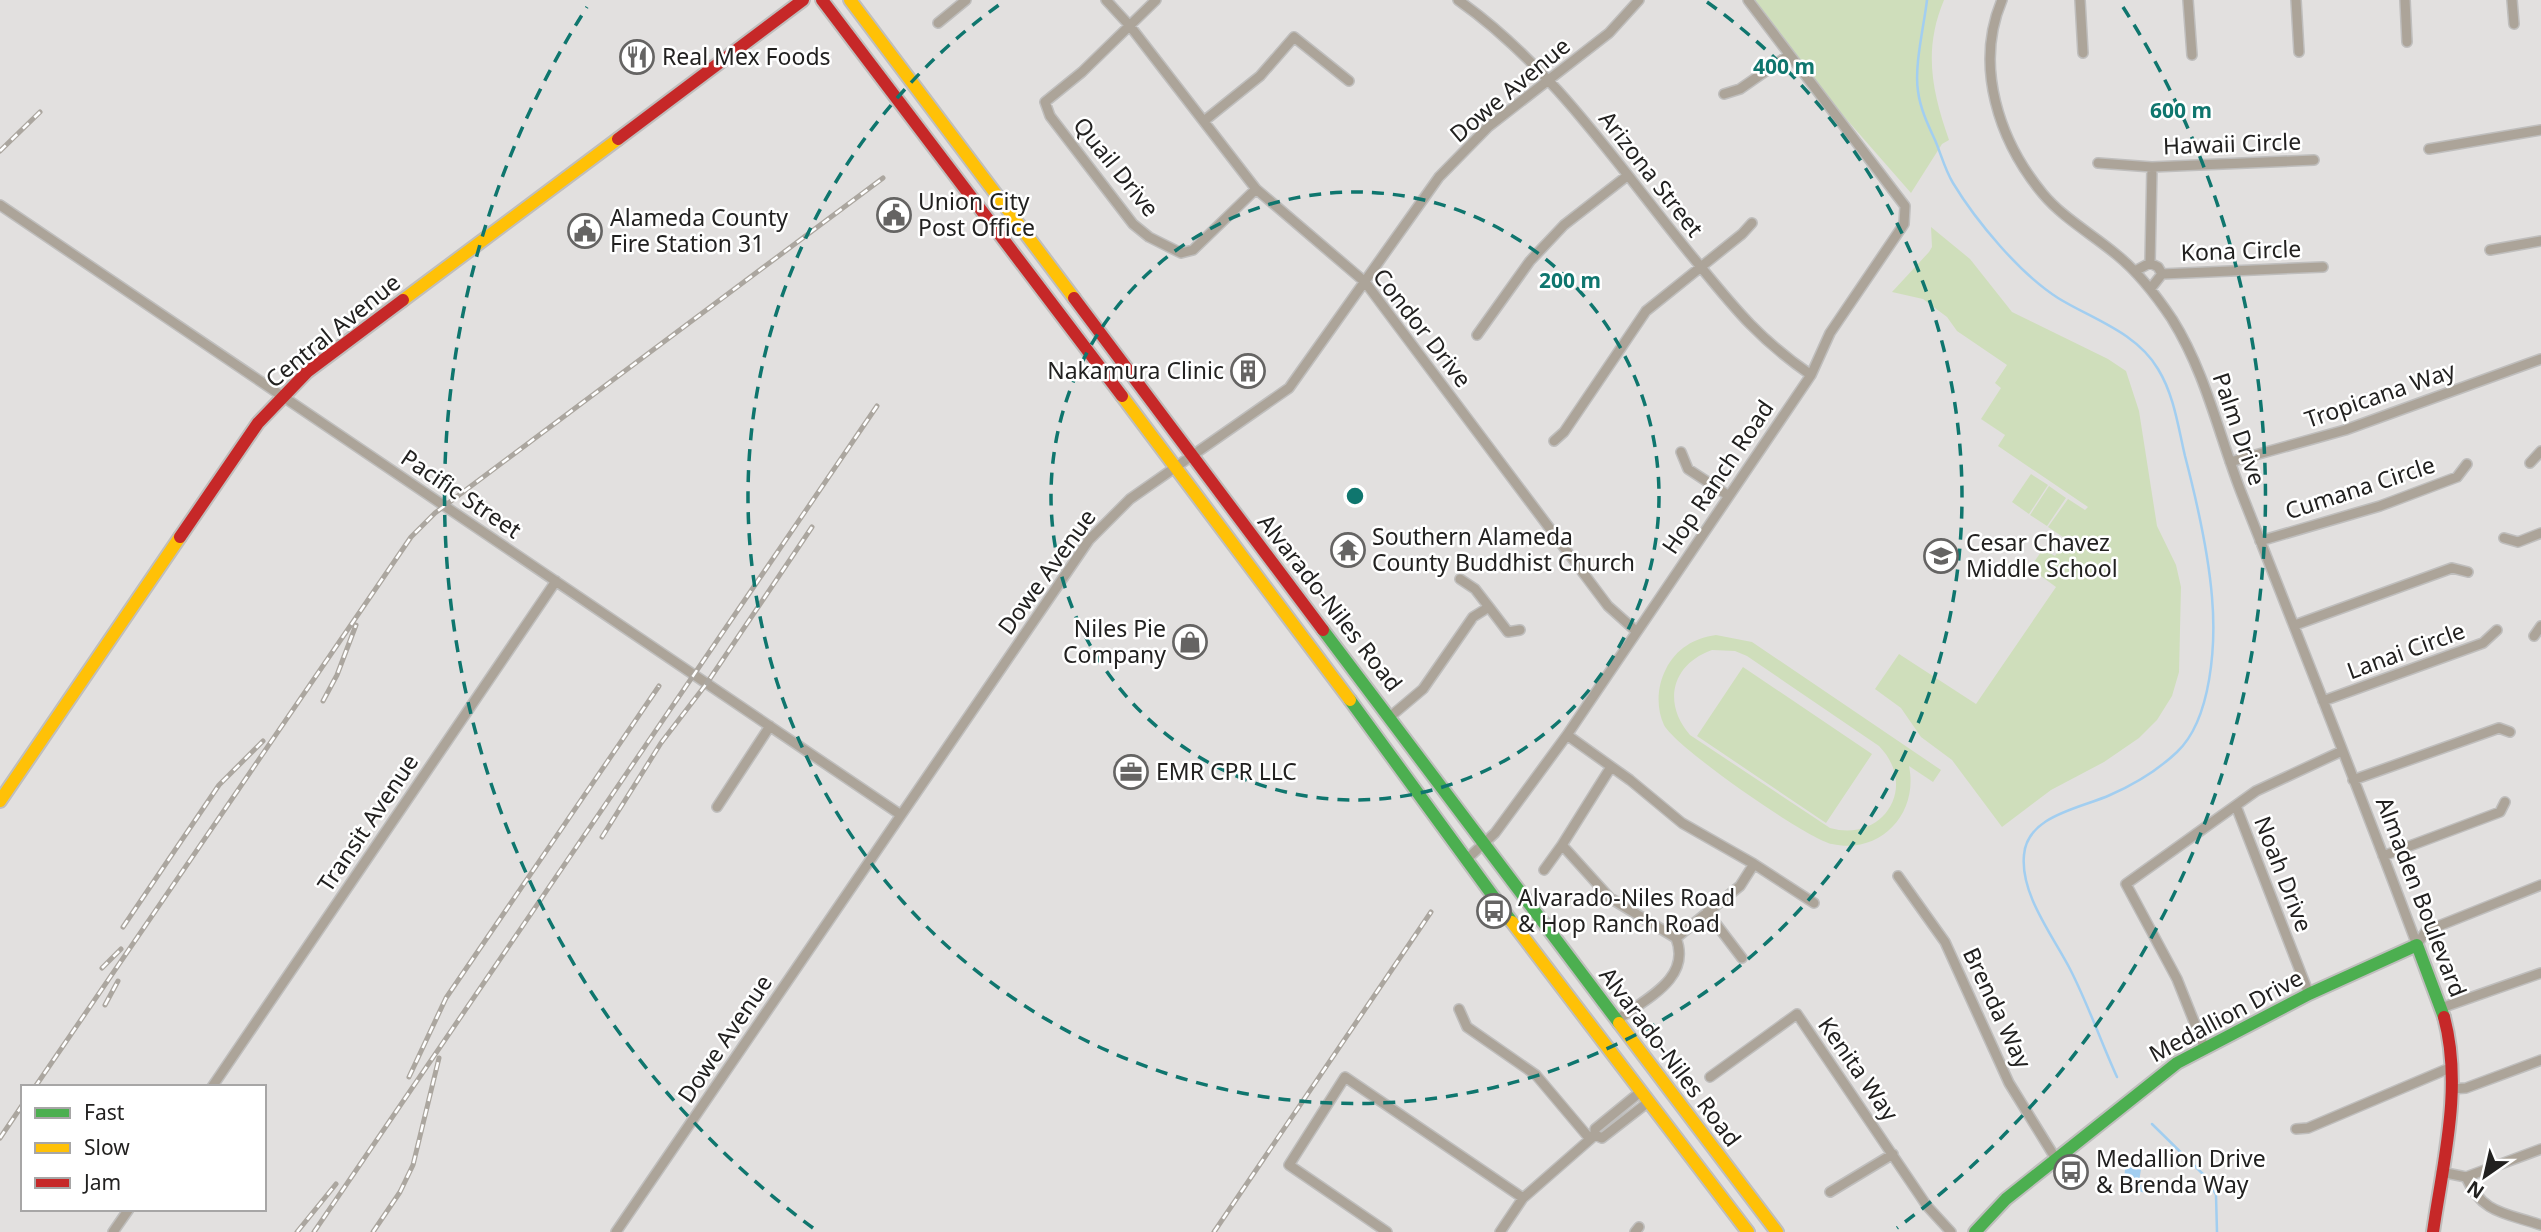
<svg xmlns="http://www.w3.org/2000/svg" width="2541" height="1232" font-family="'Noto Sans',sans-serif">
<style>
.green{fill:#cfdebb;fill-rule:evenodd}
.water{fill:#a2cef0}
.lines{fill:none;stroke-linecap:round;stroke-linejoin:round}
.stream{stroke:#a2cef0;stroke-width:2.5}
.street-casing{stroke:#bfbebd;stroke-width:12}
.fast-casing{stroke:#bfbebd;stroke-width:16}
.slow-casing{stroke:#bfbebd;stroke-width:16}
.jam-casing{stroke:#bfbebd;stroke-width:16}
.street{stroke:#aca499;stroke-width:9}
.fast{stroke:#4caf50;stroke-width:12}
.slow{stroke:#ffc107;stroke-width:12}
.jam{stroke:#c62828;stroke-width:12}
.rail-casing{stroke:#aba69f;stroke-width:5}
.rail{stroke:#fff;stroke-width:2.5;stroke-dasharray:8;stroke-linecap:butt}
.ring{fill:none;stroke:#0f766e;stroke-width:3.5;stroke-dasharray:12 9}
.labels{text-anchor:middle;stroke-width:5;stroke-linejoin:round;paint-order:stroke}
.poi-label{font-size:23px;fill:#222120;stroke:#fff;text-anchor:start}
.street-label{font-size:23px;fill:#222120;stroke:#fff}
.centre{fill:#0f766e;stroke:#fff;stroke-width:3.5}
.ring-label{font-size:21px;text-anchor:middle;font-weight:bold;fill:#0f766e;stroke:#fff;stroke-width:5;stroke-linejoin:round;paint-order:stroke}
</style>
<rect width="100%" height="100%" fill="#e2e0df"/>
<!-- green -->
<path class="green" d="M1753 0H1944C1923 50 1932 91 1949 140L1942 144 1911 193 1834 105Z
M1931 227 1970 259 2012 312 2108 359 2126 371 2139 411 2157 526 2176 565 2181 587 2179 672 2172 696 2157 720 2139 738 2104 762 2051 790 2002 827 1952 760 1921 737 1901 708 1875 689 1899 654 1976 704 2056 587 2030 568 2043 549 2055 556 2066 539 2048 527 2068 499 2085 510 2088 507 1998 446 2005 435 1981 419 2001 388 1995 383 2007 365 1957 331 1947 317 1923 299 1892 292 1929 252 1932 247Z
M2031 474 2048 485 2029 514 2012 502Z
M2049 486 2066 498 2047 526 2030 515Z
M1716 635 1752 642 1941 770 1933 782 1909 766C1919 814 1880 855 1832 844 1807 839 1675 747 1664 725 1656 708 1657 686 1666 669 1676 649 1694 638 1716 635ZM1712 650 1735 651 1747 656 1879 746C1919 787 1883 843 1830 828L1690 735C1662 703 1672 664 1712 650Z
M1743 667 1872 754 1826 823 1697 736Z"/>
<!-- water -->
<path class="water" d="M2134 1166 2141 1169 2139 1182 2148 1186 2145 1193 2129 1188 2124 1182 2125 1169Z"/>
<g class="lines">
<!-- stream -->
<path class="stream" d="M1927 0C1924 26 1914 66 1918 91 1920 108 1928 125 1935 140 1941 154 1945 170 1953 183 1976 221 2020 274 2058 298 2092 319 2136 332 2158 369 2174 395 2178 426 2185 456 2197 502 2208 549 2212 597 2216 643 2212 719 2177 752 2159 769 2133 785 2110 795 2082 808 2027 815 2024 855 2020 894 2053 936 2070 969 2088 1004 2101 1042 2117 1077
M2152 1124 2208 1179 2216 1195 2217 1232"/>
<!-- street casing -->
<g class="street-casing">
<path id="street" d="M1106 0 1130 26 1256 189 1365 282 1608 606 1636 631
M1156 0 1082 72 1045 102 1050 116 1133 224 1149 237 1181 253 1193 250 1256 189
M1458 0C1552 66 1619 167 1691 255 1732 305 1756 337 1811 375
M2002 0C1974 66 1999 141 2043 194 2063 218 2092 234 2117 255 2139 273 2156 295 2172 319 2207 375 2219 437 2243 497 2302 646 2361 795 2417 945
M2080 0 2083 53
M2188 0 2192 55
M2296 0 2299 52
M2405 0 2407 42
M2512 0 2514 24
M938 23 966 0
M1724 94 1740 89 1789 55
M1204 121 1260 76 1294 37 1349 81
M2429 149 2541 130
M2098 163 2152 167 2314 160
M0 205 901 815
M2490 250 2541 241
M2150 263 2152 167
M2135 271 2150 263 2158 267 2162 274 2151 288
M2162 274 2323 267
M1477 335 1530 261 1564 225 1627 176
M1554 441 1564 432 1646 311 1742 234 1752 223
M1681 452 1688 469 1729 496
M2230 462 2345 430 2541 359
M2530 463 2541 451
M2504 538 2518 542 2541 533
M2260 541 2380 506 2457 477 2467 464
M1460 579 1475 589 1489 607
M2295 625 2452 568 2468 572
M2534 636 2541 626
M2323 701 2483 643 2497 630
M1391 716 1423 689 1473 617 1489 607 1508 632 1520 630
M1567 735 1630 780 1682 823 1754 864 1740 886 1676 938
M1611 767 1562 845 1610 898 1676 938C1692 979 1645 999 1616 1021
M2353 780 2499 728 2510 732
M2236 806 2309 994
M717 807 770 726
M2383 856 2500 812 2505 802
M1467 859 1495 833 1567 735 1811 375 1830 333 1904 224 1905 206 1748 0
M1754 864 1814 903
M1544 870 1562 845
M1898 876 1945 942 2009 1083 2056 1159
M1707 912 1742 958
M2417 945 2426 931 2541 885
M2441 1008 2541 973
M1459 1009 1467 1027 1536 1075 1590 1139
M2205 1049 2177 979 2126 884 2256 791 2342 751
M1710 1077 1797 1014 1927 1206 1951 1232
M212 1087 556 581
M2451 1089 2466 1088 2541 1060
M2296 1129 2308 1128 2452 1067
M1595 1135 1602 1138 1647 1103
M2441 1172 2466 1177 2541 1149
M2466 1177C2482 1214 2506 1213 2541 1225
M1830 1192 1893 1154
M113 1232 129 1209
M616 1232 1089 540 1130 499 1289 388 1439 177 1488 127 1609 33 1639 0
M1387 1232 1289 1165 1345 1077 1523 1198
M1500 1232 1523 1198 1595 1135V1129L1639 1093
M1635 1232 1639 1227"/>
</g>
<!-- fast casing -->
<g class="fast-casing">
<path id="fast" d="M1323 630 1619 1023
M1350 700 1512 922
M1975 1232 2006 1199 2177 1063 2309 994 2417 945 2444 1017"/>
</g>
<!-- slow casing -->
<g class="slow-casing">
<path id="slow" d="M850 0 1074 298
M403 300 618 139
M1122 396 1350 700
M0 801 180 537
M1512 922 1748 1232
M1619 1023 1777 1232"/>
</g>
<!-- jam casing -->
<g class="jam-casing">
<path id="jam" d="M822 0 1122 396
M618 139 803 0
M1074 298 1323 630
M180 537 258 423 307 372 403 300
M2433 1232C2443 1162 2463 1087 2444 1017"/>
</g>
<!-- street -->
<use href="#street" class="street"/>
<!-- fast -->
<use href="#fast" class="fast"/>
<!-- slow -->
<use href="#slow" class="slow"/>
<!-- jam -->
<use href="#jam" class="jam"/>
<!-- rail casing -->
<g class="rail-casing">
<path id="rail" d="M0 151 40 112
M323 701 337 675 356 625
M602 837 661 743 707 683 812 527
M123 927 219 785 263 741
M102 968 121 949
M105 1005 118 981
M409 1077 446 998 659 686
M35 1087 411 537 435 513 883 178
M0 1138 23 1104
M297 1232 336 1184
M314 1232 877 406
M373 1232 400 1192 413 1165 439 1058
M1214 1232 1431 912"/>
</g>
<!-- rail -->
<use href="#rail" class="rail"/>
</g>
<!-- distance rings -->
<g class="ring">
<circle cx="1355" cy="496" r="304"/>
<path d="M1707 2A607 607 0 1 1 1003 2"/>
<path d="M813 1228A911 911 0 0 1 587 7M2123 7A911 911 0 0 1 1897 1228"/>
</g>
<!-- icons -->
<defs>
<g id="restaurant-ring" transform="scale(1.75)"><circle r="9.5" fill="#fff" stroke="#656463" stroke-width="1.5"/><path d="M-5-6h1v4h1v-4h1v4h1v-4h1v5L-1.5 .5V6h-2V.5L-5-1ZM5-6V6H3V1.5H1.5Q1.5-4 5-6Z" fill="#656463"/></g>
<g id="civic-ring" transform="scale(1.75)"><circle r="9.5" fill="#fff" stroke="#656463" stroke-width="1.5"/><path d="M-.6-6.5H3V-4.5H.6V-3L4-1V1h2V6H-6V1h2V-1L-.6-3ZM-1.2 2.5V6h2.4V2.5Z" fill="#656463"/></g>
<g id="building-ring" transform="scale(1.75)"><circle r="9.5" fill="#fff" stroke="#656463" stroke-width="1.5"/><path d="M-4-6H4V6H1V3H-1V6H-4ZM-2.5-4.3h1.7v1.8h-1.7ZM.8-4.3h1.7v1.8H.8ZM-2.5-1h1.7V.8h-1.7ZM.8-1h1.7V.8H.8Z" fill="#656463"/></g>
<g id="temple-ring" transform="scale(1.75)"><circle r="9.5" fill="#fff" stroke="#656463" stroke-width="1.5"/><path d="M0-6L5-2H3V0L6.5 2.5H4V6H1.5V3h-3V6H-4V2.5H-6.5L-3 0V-2H-5Z" fill="#656463"/></g>
<g id="school-ring" transform="scale(1.75)"><circle r="9.5" fill="#fff" stroke="#656463" stroke-width="1.5"/><path d="M0-5L7-2L0 1L-7-2ZM-4 1L0 2.5L4 1V4Q0 6-4 4Z" fill="#656463"/></g>
<g id="shop-ring" transform="scale(1.75)"><circle r="9.5" fill="#fff" stroke="#656463" stroke-width="1.5"/><path d="M-5-2.5h2.3a2.7 3.5 0 0 1 5.4 0H5L5.5 6h-11ZM-1.5-2.5h3a1.5 2.3 0 0 0-3 0Z" fill="#656463"/></g>
<g id="office-ring" transform="scale(1.75)"><circle r="9.5" fill="#fff" stroke="#656463" stroke-width="1.5"/><path d="M-6-3h4V-5.5h4V-3h4V5H-6ZM-1-4.5V-3h2v-1.5ZM-6 0V1H6V0Z" fill="#656463"/></g>
<g id="bus-ring" transform="scale(1.75)"><circle r="9.5" fill="#fff" stroke="#656463" stroke-width="1.5"/><path d="M-5-6H5V4H4V6H2V4H-2V6H-4V4H-5ZM-3.5-4V0h7V-4ZM-3.5 1.2v1.5H-2V1.2ZM2 1.2v1.5H3.5V1.2Z" fill="#656463"/></g>
</defs>
<g fill-rule="evenodd">
<use href="#restaurant-ring" x="637" y="57"/>
<use href="#civic-ring" x="894" y="215"/>
<use href="#civic-ring" x="585" y="231"/>
<use href="#building-ring" x="1248" y="371"/>
<use href="#temple-ring" x="1348" y="550"/>
<use href="#school-ring" x="1941" y="556"/>
<use href="#shop-ring" x="1190" y="642"/>
<use href="#office-ring" x="1131" y="772"/>
<use href="#bus-ring" x="1494" y="911"/>
<use href="#bus-ring" x="2071" y="1172"/>
</g>
<g class="labels">
<!-- poi labels -->
<g class="poi-label">
<text x="662" y="65">Real Mex Foods</text>
<text x="918" y="210">Union City<tspan x="918" dy="26">Post Office</tspan></text>
<text x="610" y="226">Alameda County<tspan x="610" dy="26">Fire Station 31</tspan></text>
<text x="1224" y="379" text-anchor="end">Nakamura Clinic</text>
<text x="1372" y="545">Southern Alameda<tspan x="1372" dy="26">County Buddhist Church</tspan></text>
<text x="1966" y="551">Cesar Chavez<tspan x="1966" dy="26">Middle School</tspan></text>
<text x="1166" y="637" text-anchor="end">Niles Pie<tspan x="1166" dy="26">Company</tspan></text>
<text x="1156" y="780">EMR CPR LLC</text>
<text x="1518" y="906">Alvarado-Niles Road<tspan x="1518" dy="26">&amp; Hop Ranch Road</tspan></text>
<text x="2096" y="1167">Medallion Drive<tspan x="2096" dy="26">&amp; Brenda Way</tspan></text>
</g>
<!-- street labels -->
<g class="street-label">
<text transform="translate(1510 90) rotate(-40)" y="8">Dowe Avenue</text>
<text transform="translate(2232 144) rotate(-2)" y="8">Hawaii Circle</text>
<text transform="translate(1116 167) rotate(51)" y="8">Quail Drive</text>
<text transform="translate(1651 174) rotate(52)" y="8">Arizona Street</text>
<text transform="translate(2241 251) rotate(-2)" y="8">Kona Circle</text>
<text transform="translate(1422 328) rotate(52)" y="8">Condor Drive</text>
<text transform="translate(333 331) rotate(-39)" y="8">Central Avenue</text>
<text transform="translate(2380 395) rotate(-19)" y="8">Tropicana Way</text>
<text transform="translate(2239 429) rotate(71)" y="8">Palm Drive</text>
<text transform="translate(1718 477) rotate(-56)" y="8">Hop Ranch Road</text>
<text transform="translate(2360 488) rotate(-18)" y="8">Cumana Circle</text>
<text transform="translate(461 494) rotate(34)" y="8">Pacific Street</text>
<text transform="translate(1047 572) rotate(-54)" y="8">Dowe Avenue</text>
<text transform="translate(1330 603) rotate(52)" y="8">Alvarado-Niles Road</text>
<text transform="translate(2406 651) rotate(-20)" y="8">Lanai Circle</text>
<text transform="translate(368 823) rotate(-56)" y="8">Transit Avenue</text>
<text transform="translate(2283 874) rotate(69)" y="8">Noah Drive</text>
<text transform="translate(2421 897) rotate(69)" y="8">Almaden Boulevard</text>
<text transform="translate(1997 1008) rotate(65)" y="8">Brenda Way</text>
<text transform="translate(2226 1016) rotate(-28)" y="8">Medallion Drive</text>
<text transform="translate(725 1039) rotate(-56)" y="8">Dowe Avenue</text>
<text transform="translate(1670 1057) rotate(53)" y="8">Alvarado-Niles Road</text>
<text transform="translate(1858 1069) rotate(55)" y="8">Kenita Way</text>
</g>
</g>
<circle cx="1355" cy="496" r="10" class="centre"/>
<g class="ring-label">
<text x="1784" y="74">400 m</text>
<text x="2181" y="118">600 m</text>
<text x="1570" y="288">200 m</text>
</g>
<!-- legend -->
<rect x="21" y="1085" width="245" height="126" fill="#ffffff" stroke="#a7a6a6" stroke-width="2"/>
<rect x="35" y="1108" width="35" height="10" fill="#4caf50" stroke="#a7a6a6" stroke-width="2"/>
<text x="84" y="1120" font-size="21" fill="#222120">Fast</text>
<rect x="35" y="1143" width="35" height="10" fill="#ffc107" stroke="#a7a6a6" stroke-width="2"/>
<text x="84" y="1155" font-size="21" fill="#222120">Slow</text>
<rect x="35" y="1178" width="35" height="10" fill="#c62828" stroke="#a7a6a6" stroke-width="2"/>
<text x="84" y="1190" font-size="21" fill="#222120">Jam</text>
<!-- north arrow -->
<g transform="translate(2485 1176) rotate(214)" stroke="#ffffff" stroke-width="5" paint-order="stroke">
<path d="M0-5L12 26L0 18L-12 26Z" fill="#222120"/>
<text y="-10" font-size="19" font-weight="bold" text-anchor="middle" fill="#222120">N</text>
</g>
</svg>
